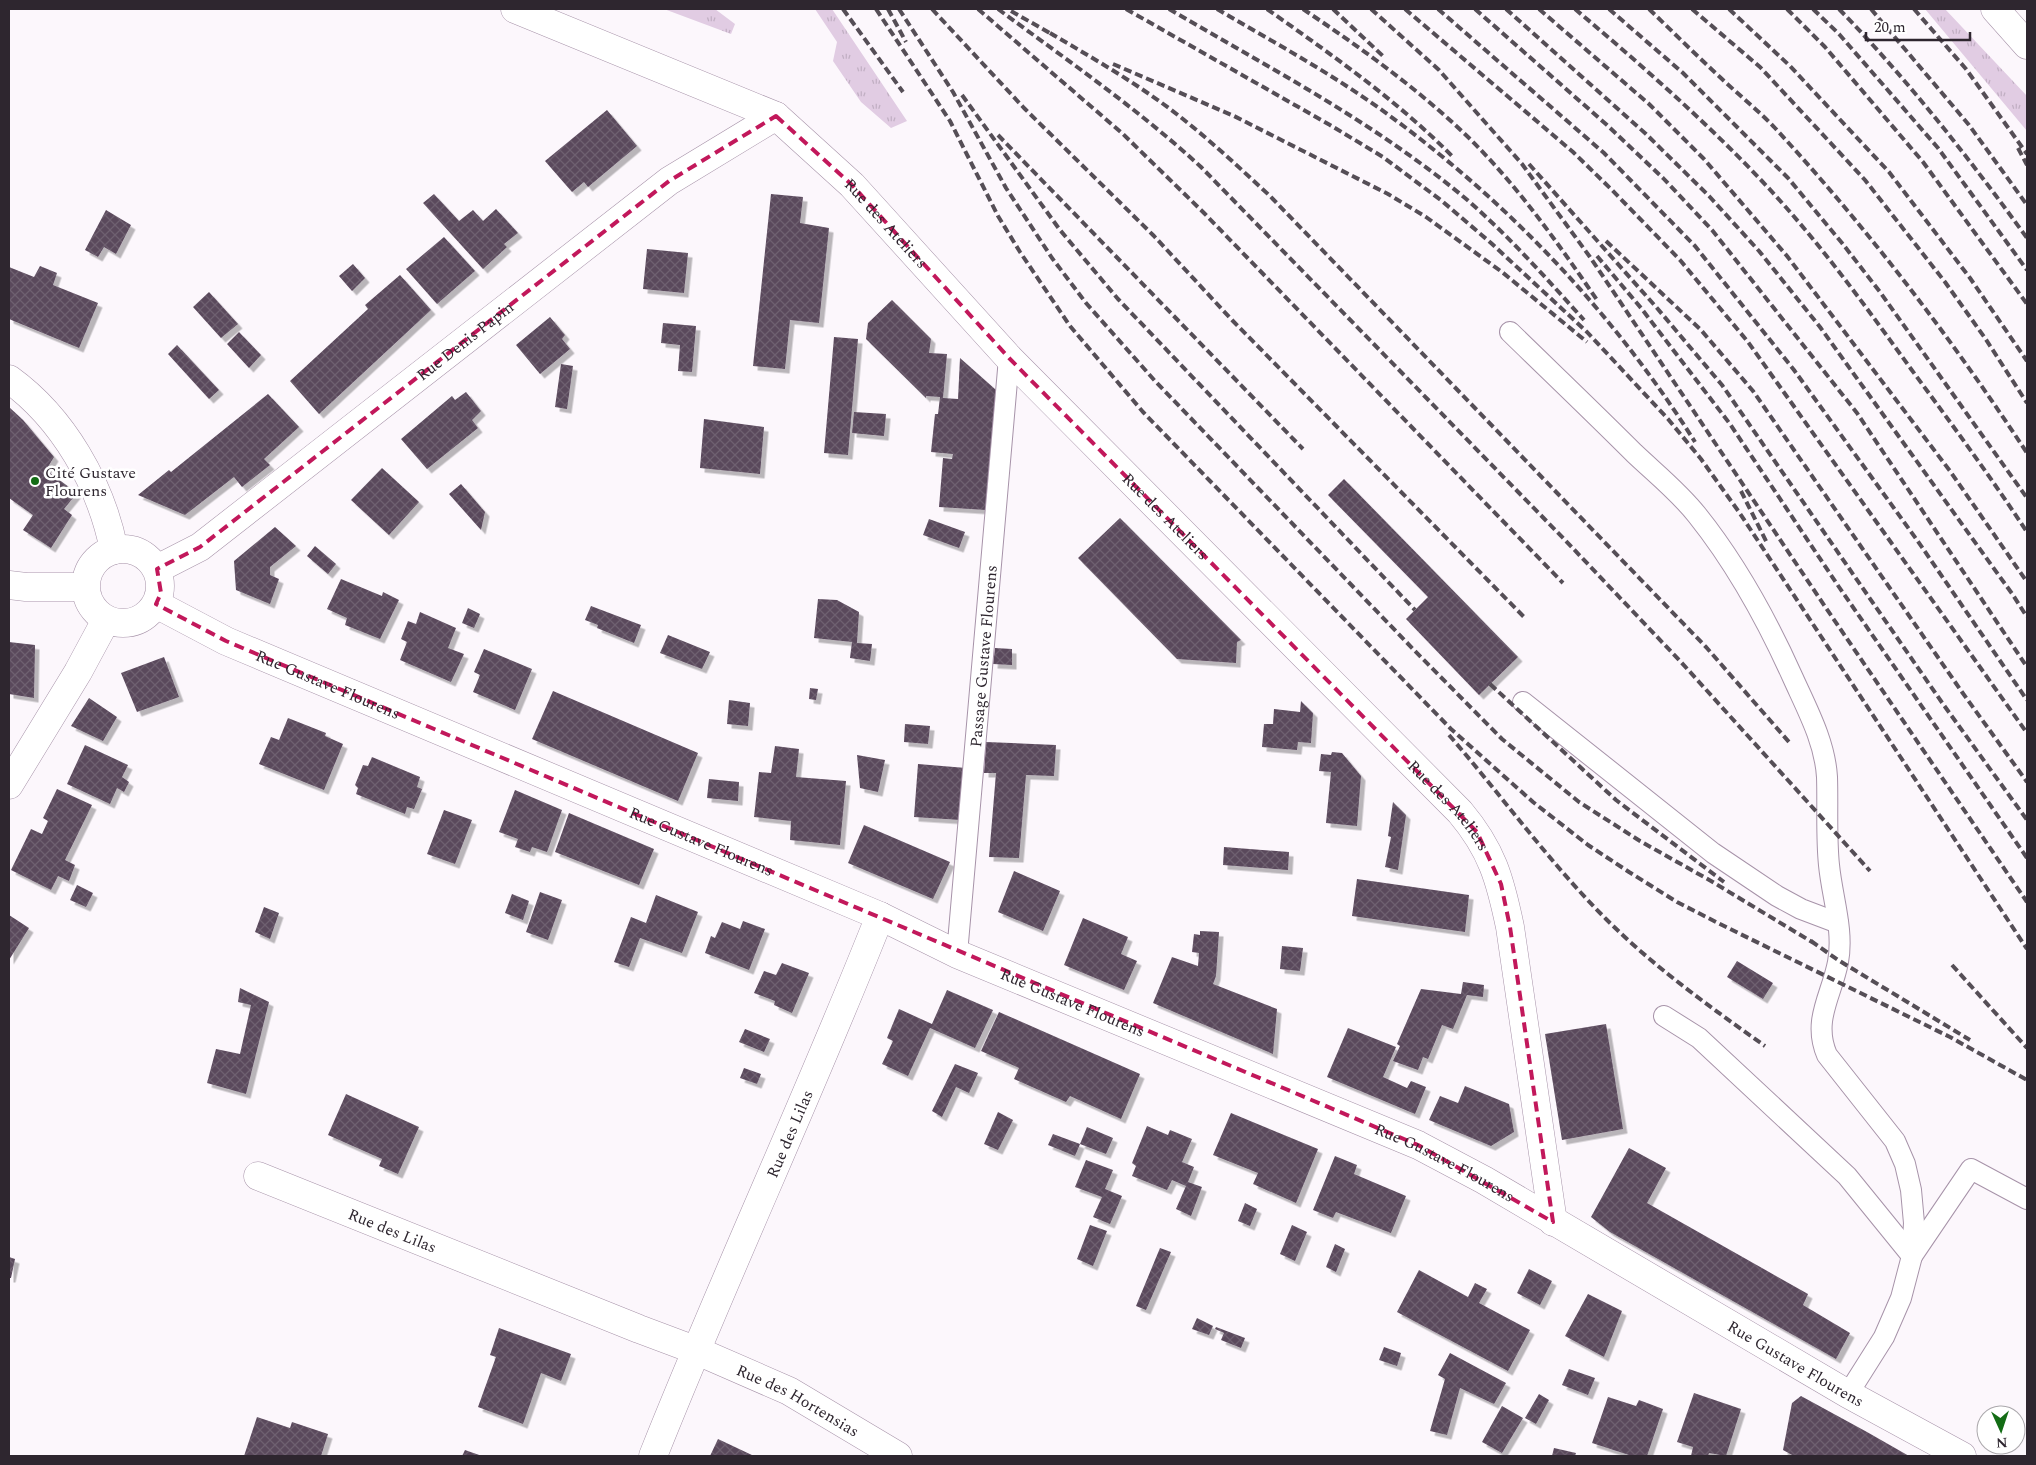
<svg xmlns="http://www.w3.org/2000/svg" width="2036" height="1465" font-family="Spectral,serif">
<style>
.grass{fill:url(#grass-tufts)}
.building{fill:url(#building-cross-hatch);filter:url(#shadow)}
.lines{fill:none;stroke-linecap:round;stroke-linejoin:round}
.lane-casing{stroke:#a793a9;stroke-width:22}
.street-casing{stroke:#a793a9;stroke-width:29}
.lane{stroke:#fff;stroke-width:20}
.street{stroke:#fff;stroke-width:28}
.rail{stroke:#554e56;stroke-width:4;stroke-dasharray:8 4;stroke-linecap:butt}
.marked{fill:none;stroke:#c2185b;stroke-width:4;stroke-dasharray:10 6;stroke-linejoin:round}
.poi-dot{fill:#136c15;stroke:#fff;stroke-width:2}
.labels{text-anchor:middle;stroke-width:5;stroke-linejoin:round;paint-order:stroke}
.street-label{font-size:16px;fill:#2e262f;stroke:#fff}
.poi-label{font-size:16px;fill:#2e262f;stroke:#fff;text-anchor:start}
</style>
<defs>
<pattern id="grass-tufts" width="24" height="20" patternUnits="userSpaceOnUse" patternTransform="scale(1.25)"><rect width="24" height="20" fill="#e1cce3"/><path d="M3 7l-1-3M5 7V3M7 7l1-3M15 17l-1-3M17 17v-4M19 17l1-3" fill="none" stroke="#c1afc3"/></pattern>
<pattern id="building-cross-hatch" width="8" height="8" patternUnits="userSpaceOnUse" patternTransform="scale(1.25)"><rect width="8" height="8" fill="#5a485c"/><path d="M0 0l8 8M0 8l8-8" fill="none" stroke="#6e6070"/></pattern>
<filter id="shadow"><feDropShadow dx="4.5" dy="4.5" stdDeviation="0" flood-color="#0004"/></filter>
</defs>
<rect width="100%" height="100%" fill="#fcf7fc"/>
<!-- grass -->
<path class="grass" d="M664 9H715L735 24 731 34Z
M815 9H832L907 121 891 128 861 102 833 61 837 42Z
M1925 9H1945L2027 96V131Z"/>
<!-- building -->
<path class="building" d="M607 110 637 146 588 187 584 182 572 192 545 161Z
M434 194 459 221 473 210 483 221 496 209 518 233 504 244 507 247 483 269 423 203Z
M771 194 803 197 800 223 829 228 819 323 790 320 785 369 753 366Z
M106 210 131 225 116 254 104 247 98 257 85 250Z
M444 237 475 271 437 304 406 269Z
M647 249 688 253 684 293 643 289Z
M353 264 365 278 352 291 339 276Z
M40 266 57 273 53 285 98 303 79 348 9 319V267L34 277Z
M400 275 431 310 319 414 290 381 368 309 365 305Z
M209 292 238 324 221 338 193 307Z
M892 300 931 339 929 353 947 354 943 398 958 399 960 358 996 390 986 510 939 507 943 458 952 459 953 454 931 452 935 414H938L940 397 926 396V398L866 339 868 323Z
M550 317 565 335 562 339 570 349 540 374 516 345Z
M663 323 696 326 692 372 678 371 680 345 661 343Z
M239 332 261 355 249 368 227 344Z
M834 337 858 339 848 455 824 453Z
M177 345 219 390 209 399 168 354Z
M561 364 573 366 567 409 555 407Z
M466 392 481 411 472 420 478 428 427 469 401 439 452 396 455 400Z
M268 394 299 427 264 459 270 465 242 487 234 477 185 515 138 495 169 470 171 472Z
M9 407 23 420 54 457 46 470 77 493 64 509 72 515 51 548 23 530 33 515 9 498Z
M854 412 886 414 884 436 852 433Z
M704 419 764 427 760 474 700 468Z
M382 468 419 502 389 535 351 500Z
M1344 479 1518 657 1479 695 1406 619 1428 597 1328 495Z
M461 484 485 512 481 530 449 494Z
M1120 518 1241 640 1237 642 1236 663 1177 659 1078 558Z
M929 519 965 532 959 548 923 535Z
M275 527 296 546 270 567V575L279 579 270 604 236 590 234 561Z
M315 546 336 564 328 574 307 556Z
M341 579 382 596 383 592 399 600 380 639 345 625 347 618 327 609Z
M818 599 837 600 859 612 857 643 872 644 870 661 850 658 852 642 814 638Z
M591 606 641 625 634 643 597 628 598 625 585 620Z
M468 608 480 614 474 628 462 623Z
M420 612 456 628 448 648 464 654 451 682 400 660 407 642 401 639 408 621 416 624Z
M668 635 710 652 702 669 660 653Z
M9 642 35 645 34 698 9 694Z
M995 648 1012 649V665L993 664Z
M484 649 532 669 515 710 473 692 480 675 474 672Z
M164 657 179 697 137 712 121 673Z
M810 688 818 689 816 700 809 699Z
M553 691 698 753 678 801 532 739Z
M89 698 117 717 103 741 71 726Z
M729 700 750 703 748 726 727 724Z
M1301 701 1313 713 1311 743 1298 742 1297 750 1262 747 1264 724H1273L1274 709 1300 712Z
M288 718 326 733 325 736 343 744 324 790 259 764 271 737 279 740Z
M905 724 930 726 928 744 904 742Z
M986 742 1056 745 1054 776 1026 775 1019 858 989 857 996 773H984Z
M85 745 128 765 122 777 129 782 124 792 117 788 110 804 67 784Z
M775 746 799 749 796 777 846 781 840 845 790 840 791 821 754 817 759 772 771 773Z
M1332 752 1342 753 1361 776 1357 826 1326 823 1331 772 1319 771 1321 754 1331 755Z
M857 755 885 760 878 792 860 788Z
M372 757 420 777 417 787 422 789 414 809 407 807 405 814 356 794 358 788 355 785 363 765 368 766Z
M918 764 966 768 961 820 914 817Z
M709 779 739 782 738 801 707 798Z
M57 789 92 805 65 860 75 865 69 881 58 876 51 890 11 870 31 829 42 834 48 821 43 818Z
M515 790 562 810 547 852 532 847 530 852 515 847 518 839 499 832Z
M1393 802 1406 815 1398 870 1385 867 1391 837 1388 836Z
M444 810 472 820 455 864 427 854Z
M569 813 654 849 639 885 555 852Z
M864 825 950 862 933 899 848 863Z
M1224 847 1289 852 1288 870 1223 865Z
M1014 871 1060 891 1043 931 998 912Z
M1357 879 1469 895 1465 932 1352 916Z
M77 885 93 893 86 907 70 900Z
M540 892 562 900 548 940 526 932Z
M512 894 529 901 523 920 505 913Z
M656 895 698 912 682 953 640 938 629 967 614 962 631 917 646 923Z
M264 907 279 913 270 939 255 932Z
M9 915 29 928 9 960Z
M1083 918 1128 937 1121 954 1137 961 1124 990 1064 965Z
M743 921 765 929 749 970 705 953 711 936 715 938 722 922 740 929Z
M1200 931 1219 932 1216 976 1213 984 1277 1009 1273 1054 1153 1003 1172 957 1198 966 1199 953 1192 952 1194 934 1200 935Z
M1282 946 1303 948 1300 971 1280 969Z
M1737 961 1773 983 1763 999 1727 977Z
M782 963 809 973 792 1013 774 1005 775 1001 754 993 764 971 776 975Z
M1463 982 1484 985 1483 997 1467 995 1453 1029 1442 1025 1428 1059 1423 1057 1418 1070 1393 1061 1400 1046 1397 1044 1421 989 1461 994Z
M240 988 269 1002 246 1094 207 1083 216 1049 240 1054 251 1005 238 1002Z
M947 990 993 1010 975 1048 930 1028 908 1076 882 1064 893 1041 887 1038 899 1009 932 1024Z
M999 1012 1140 1074 1121 1119 1070 1096 1066 1102 1014 1079 1019 1068 981 1051Z
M1606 1024 1623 1129 1562 1140 1545 1034Z
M1348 1028 1396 1047 1383 1077 1407 1088 1411 1081 1426 1087 1415 1114 1327 1077Z
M745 1029 770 1039 764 1052 739 1042Z
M955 1064 978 1073 969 1093 956 1087 942 1117 932 1111Z
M744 1068 761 1074 757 1084 740 1078Z
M1465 1086 1509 1104 1514 1132 1491 1146 1429 1120 1440 1096 1458 1103Z
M346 1094 419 1127 398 1174 379 1166 382 1159 328 1135Z
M998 1112 1013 1120 998 1150 984 1144Z
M1231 1113 1318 1149 1296 1203 1253 1184 1258 1173 1213 1155Z
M1147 1126 1168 1135 1170 1130 1192 1139 1182 1162 1194 1167 1188 1182 1202 1187 1191 1216 1176 1209 1186 1186 1172 1180 1167 1190 1132 1176 1136 1166 1132 1163Z
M1087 1127 1113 1138 1106 1154 1080 1144Z
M1053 1134 1080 1144 1075 1156 1048 1145Z
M1629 1148 1666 1168 1647 1203 1808 1294 1803 1305 1850 1333 1836 1359 1610 1232 1591 1217Z
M1335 1156 1357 1165 1354 1174 1406 1196 1391 1233 1336 1212 1333 1218 1313 1210Z
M1086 1160 1113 1170 1105 1189 1122 1196 1110 1224 1093 1217 1102 1197 1075 1187Z
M1245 1203 1257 1209 1250 1226 1238 1221Z
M1090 1225 1107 1231 1093 1266 1077 1259Z
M1292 1225 1307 1232 1295 1261 1280 1254Z
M1335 1244 1345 1249 1336 1272 1326 1267Z
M1160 1248 1171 1252 1146 1310 1136 1306Z
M9 1257 15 1259 11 1278H9Z
M1529 1269 1552 1281 1540 1305 1517 1293Z
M1419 1270 1468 1297 1475 1283 1487 1289 1479 1303 1530 1330 1508 1371 1397 1312Z
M1588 1294 1622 1311 1604 1357 1565 1336Z
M1197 1318 1213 1326 1209 1335 1192 1329Z
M1216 1327 1245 1338 1241 1348 1221 1340 1224 1333 1215 1329Z
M499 1328 571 1354 561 1381 541 1373 523 1424 478 1407 496 1357 490 1355Z
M1384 1347 1401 1353 1397 1366 1379 1360Z
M1450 1353 1506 1383 1494 1404 1460 1388 1447 1435 1430 1431 1445 1379 1438 1375Z
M1569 1369 1595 1378 1588 1395 1562 1385Z
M1694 1393 1741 1409 1726 1456 1709 1453 1708 1456H1691L1693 1447 1677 1442Z
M1539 1394 1549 1400 1536 1424 1525 1418Z
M1801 1396 1867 1432 1909 1456H1794L1783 1450 1792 1403Z
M1608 1397 1636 1406 1639 1400 1663 1409 1647 1456H1632L1592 1443Z
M1502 1406 1523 1418 1502 1453 1482 1442Z
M257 1417 290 1428 292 1422 328 1434 321 1456H244Z
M718 1439 754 1456H710Z
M1554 1448 1576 1453 1575 1456H1552Z
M465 1450 482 1456H462Z"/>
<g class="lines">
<!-- lane casing -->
<g class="lane-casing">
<g id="lane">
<path d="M1510 332C1551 372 1593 412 1634 453 1655 473 1679 492 1697 515 1737 565 1767 620 1793 678 1807 709 1825 742 1827 777 1828 807 1826 836 1829 865 1832 897 1844 930 1838 962 1832 995 1812 1020 1827 1055L1895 1141 1905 1164 1911 1190 1914 1223 1912 1256 1901 1298 1884 1337 1848 1394"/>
<path d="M1523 702 1713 853 1777 896 1801 909 1838 923"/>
<path id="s1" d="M957 954 1009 358"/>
<path d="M1664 1016 1699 1038 1847 1176 1912 1256 1971 1169 2027 1199"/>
</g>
</g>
<!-- street casing -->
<g class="street-casing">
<g id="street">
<path id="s2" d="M515 9 776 116 852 185 1009 358 1460 812C1492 850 1500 879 1510 927L1553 1222"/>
<path d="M1995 9 2027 45"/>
<path d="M9 379C63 418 101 484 114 550"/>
<circle cx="123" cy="586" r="37"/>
<path id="s3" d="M157 569 200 547 669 181 776 116"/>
<path d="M9 585 26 587H85"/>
<path id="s4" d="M156 604 226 641 880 916 957 954 1418 1145 1484 1180 1848 1394 1962 1456"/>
<path d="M9 785 78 672 106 620"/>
<path id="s5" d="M258 1176 639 1329 695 1350 789 1391 898 1456"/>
<path id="s6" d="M653 1456C725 1275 808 1098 880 916"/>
</g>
</g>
<!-- lane -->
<use href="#lane" class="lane"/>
<!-- street -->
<use href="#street" class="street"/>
<!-- rail -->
<path class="rail" d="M843 9 903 92
M876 9 950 121 998 216 1020 252 1070 326 1143 412 1451 729 1533 802 1588 845 1629 872 1677 902 1720 924 1950 1037 2027 1080
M888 9 906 42
M899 9 953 92 1006 188 1052 258 1086 303 1155 381 1414 650 1502 739 1579 802 1640 841 1711 881 1817 945
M932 9 1024 108 1154 236 1232 320 1525 618
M978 9 1123 134 1204 213 1563 583
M998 9C1067 60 1138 109 1201 167L1565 540 1681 662 1870 871
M1126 9 1330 125 1383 157 1442 201 1491 243 1587 332 1668 419 1701 459 1739 512 2027 949
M1169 9C1270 68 1375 123 1465 198 1508 235 1546 278 1584 320
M1217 9C1275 43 1336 76 1390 116 1511 205 1615 315 1695 442
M1267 9C1332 55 1398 101 1454 158
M1303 9C1361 48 1417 88 1468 137 1517 185 1558 243 1597 300
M1333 9 1384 57
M1371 9 1439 70 1522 164 1590 257 1826 608 2027 902
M1405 9 1573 152 1612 190 1680 260 1748 342 2027 733
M1438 9 1604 153 1695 246 1794 370 1917 540 2027 700
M1475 9 1607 125 1663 178 1712 230 1857 413 2027 667
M1506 9 1646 134 1709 196 1759 251 1820 327 2013 595 2027 617
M1539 9 1649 104 1704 159 1787 256 1950 471 2027 582
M1575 9C1639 63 1703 119 1761 180 1817 239 1864 304 1911 369 1951 423 1990 476 2027 532
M1609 9 1683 73 1788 178 1842 243 1880 292 2027 498
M1649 9C1673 32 1697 56 1722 79 1740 96 1759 111 1775 128 1868 229 1952 339 2027 453
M1692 9 1760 67 1865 180 1945 282 1985 338 2027 403
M1729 9 1790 66 1889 172 1970 278 2027 361
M1787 9 1825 47 1923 162 2027 304
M1813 9 1839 34 1938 148 2027 270
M1839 9C1908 80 1969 158 2027 238
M1871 9 1969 125 2027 205
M1914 9 1966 69 2027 154
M1011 11 1055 36
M1050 33C1084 53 1119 73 1152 96 1194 125 1231 160 1269 195L1706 647 1789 742
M1113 64 1234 116 1388 194 1426 217 1502 272 1587 342
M962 95 1060 230 1118 299 1415 610
M998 135 1303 449
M2018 148 2027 165
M1529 164 1657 308 1722 385 1943 704 2027 820
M1606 241 1701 330 1753 391 1962 692 2027 782
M1597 256 1641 308 1730 424 1839 587 2027 858
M1741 491 1767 543
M1490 684 1616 800 1724 882
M1449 735C1502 796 1549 862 1606 919 1654 967 1710 1007 1765 1046
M1811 941 1838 960 1970 1040
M1952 965 2027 1048"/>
</g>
<!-- marked area -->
<path class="marked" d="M776 116 852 185 1009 358 1477 832 1501 884 1510 927 1553 1222 1418 1145 226 641 156 604 161 593 157 569 200 547 669 181Z"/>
<!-- markers -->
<circle class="poi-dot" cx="35" cy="481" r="5"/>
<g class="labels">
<!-- street labels -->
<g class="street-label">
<text dy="6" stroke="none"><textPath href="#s2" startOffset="436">Rue des Ateliers</textPath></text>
<text dy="6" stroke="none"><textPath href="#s3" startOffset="384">Rue Denis Papin</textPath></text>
<text dy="6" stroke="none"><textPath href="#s2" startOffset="841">Rue des Ateliers</textPath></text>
<text dy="6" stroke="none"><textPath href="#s1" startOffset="299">Passage Gustave Flourens</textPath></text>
<text dy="6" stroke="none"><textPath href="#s4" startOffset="190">Rue Gustave Flourens</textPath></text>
<text dy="6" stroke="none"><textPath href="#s2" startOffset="1246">Rue des Ateliers</textPath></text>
<text dy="6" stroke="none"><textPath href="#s4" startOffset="595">Rue Gustave Flourens</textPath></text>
<text dy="6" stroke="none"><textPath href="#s4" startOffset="1000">Rue Gustave Flourens</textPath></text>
<text dy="6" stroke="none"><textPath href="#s6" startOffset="350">Rue des Lilas</textPath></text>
<text dy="6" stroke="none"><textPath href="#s4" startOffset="1405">Rue Gustave Flourens</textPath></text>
<text dy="6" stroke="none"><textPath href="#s5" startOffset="145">Rue des Lilas</textPath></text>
<text dy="6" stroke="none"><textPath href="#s4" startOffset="1810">Rue Gustave Flourens</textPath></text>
<text dy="6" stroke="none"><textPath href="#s5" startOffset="585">Rue des Hortensias</textPath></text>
</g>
<!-- poi labels -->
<g class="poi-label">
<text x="45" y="478">Cité Gustave<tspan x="45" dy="18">Flourens</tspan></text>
</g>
</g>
<!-- border -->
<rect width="2036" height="1465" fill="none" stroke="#2e262f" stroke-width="20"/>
<!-- north arrow -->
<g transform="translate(2001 1430) rotate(177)"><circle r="24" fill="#ffffff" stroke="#aba8ac"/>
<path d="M0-4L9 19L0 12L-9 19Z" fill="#136c15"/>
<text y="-8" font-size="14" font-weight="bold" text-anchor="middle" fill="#2e262f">N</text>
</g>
<!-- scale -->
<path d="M1866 32v8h104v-8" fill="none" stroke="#2e262f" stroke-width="2.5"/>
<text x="1874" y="32" font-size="15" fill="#2e262f" stroke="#ffffff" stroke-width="4" paint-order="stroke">20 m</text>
</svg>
